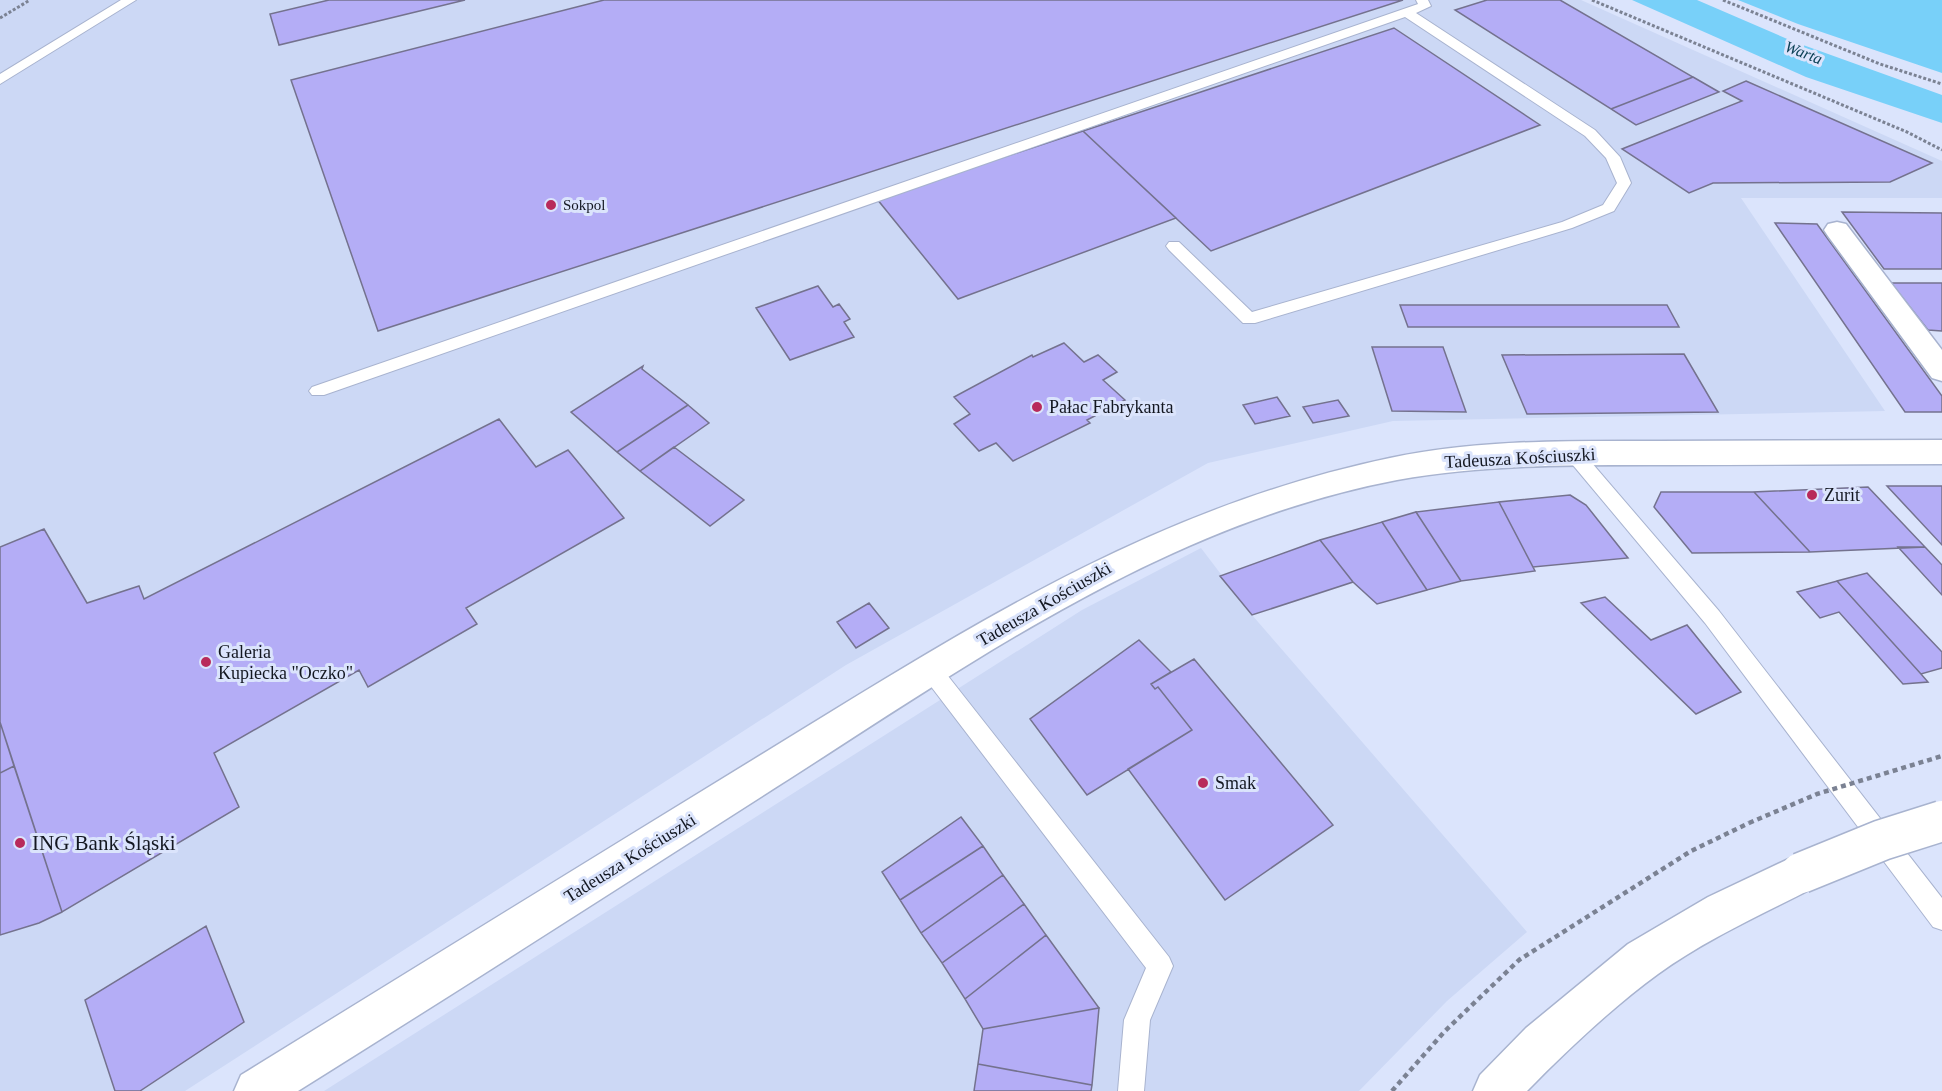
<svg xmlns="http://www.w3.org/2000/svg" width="1942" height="1091" font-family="'Times New Roman',serif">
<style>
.built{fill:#ccd8f5}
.water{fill:#78d0f9}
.building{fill:#b4adf6;stroke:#74728e;stroke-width:1.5}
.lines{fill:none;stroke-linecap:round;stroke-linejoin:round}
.service-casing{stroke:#a8b3cf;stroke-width:2}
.minor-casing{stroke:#a8b3cf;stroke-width:3}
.secondary-casing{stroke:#a8b3cf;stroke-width:3}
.path-far1{stroke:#7b8293;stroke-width:3;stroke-dasharray:3 2;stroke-linecap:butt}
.path{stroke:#7b8293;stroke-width:4.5;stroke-dasharray:5 4;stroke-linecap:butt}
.service{fill:#fff;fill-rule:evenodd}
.minor{fill:#fff;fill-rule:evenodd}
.secondary{fill:#fff;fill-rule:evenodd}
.secondary-bridge-casing{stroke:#a8b3cf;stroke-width:43;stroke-linecap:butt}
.path-bridge{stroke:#7b8293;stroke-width:4.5;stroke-dasharray:5 4;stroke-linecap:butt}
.secondary-bridge{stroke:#fff;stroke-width:40}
.poi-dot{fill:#b82a5b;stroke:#dbe4fc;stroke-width:2}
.labels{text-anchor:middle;stroke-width:6;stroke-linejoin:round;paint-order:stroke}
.far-poi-label{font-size:15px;fill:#131721;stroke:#dbe4fc;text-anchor:start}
.far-water-label{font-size:16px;font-style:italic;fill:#0e4257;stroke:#dbe4fc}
.poi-label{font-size:18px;fill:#131721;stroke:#dbe4fc;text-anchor:start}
.street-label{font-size:18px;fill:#131721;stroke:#dbe4fc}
.near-poi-label{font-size:21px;fill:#131721;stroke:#dbe4fc;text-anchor:start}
</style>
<rect width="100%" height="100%" fill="#dbe4fc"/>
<!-- built -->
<path class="built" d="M0 0H1581L1942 161V198H1741L1885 411 1393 421 1208 463 846 665 185 1091H0Z
M1201 548 1252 615 1527 932 1447 1001 1359 1091H324L1082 610Z"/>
<!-- water -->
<path class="water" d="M1632 0H1697L1792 41 1942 95V123L1806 77Z
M1738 0H1942V73L1798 24Z"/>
<!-- building -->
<path class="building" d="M329 0H465L279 45 270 14Z
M604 0H1403L378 331 291 80Z
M1487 0H1560L1693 77 1611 109 1455 10Z
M1394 28 1540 125 1211 251 1083 131Z
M1693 77 1719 92 1636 125 1611 109Z
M1746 81 1932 163 1890 182 1713 183 1689 193 1622 149 1742 101 1723 91Z
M1083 131 1176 218 958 299 877 199Z
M1842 212 1942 213V269H1884Z
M1775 223 1817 224 1942 396V412H1905Z
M1891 283H1942V331L1928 330Z
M818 286 833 307 839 304 850 319 844 322 854 337 790 360 756 308Z
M1400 305H1667L1679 327H1408Z
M1064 343 1084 362 1098 355 1117 372 1103 380 1125 400 1087 420 1090 423 1013 461 996 443 979 451 954 424 970 414 954 397 1032 355 1033 357Z
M1372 347H1443L1466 412 1392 411Z
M1684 354 1718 412 1527 414 1502 355Z
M643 366 642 369 688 405 617 452 571 412Z
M1277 397 1290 416 1255 424 1243 405Z
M1338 400 1349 416 1313 423 1303 407Z
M688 405 709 423 640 471 617 452Z
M499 419 536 467 568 450 624 518 466 608 477 624 368 687 359 670 214 753 239 807 62 912 0 722V547L44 529 87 603 139 586 144 599Z
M674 447 744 500 710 526 640 471Z
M1887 486H1942V545Z
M1868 487 1925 547 1810 552 1754 492Z
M1661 492H1754L1810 552 1692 553 1654 507Z
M1570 495 1586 505 1628 558 1533 567 1499 502Z
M1499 502 1535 571 1461 581 1416 512Z
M1416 512 1461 581 1427 590 1382 522Z
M1382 522 1427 590 1377 604 1353 582 1320 540Z
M1320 540 1353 582 1252 615 1220 576Z
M1898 547H1925L1942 565V595Z
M1867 573 1942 652V668L1921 674 1837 581Z
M1837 581 1921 674 1928 682 1903 684 1839 612 1820 618 1797 592Z
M1605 597 1651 640 1687 625 1741 692 1696 714 1581 603Z
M869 603 889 628 856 648 837 622Z
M1139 640 1171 672 1151 684 1155 689 1158 687 1192 730 1087 795 1030 719Z
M1194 659 1333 825 1225 900 1128 769 1192 730 1158 687 1155 689 1151 684Z
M0 722 14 766 0 773Z
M14 766 62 912 39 923 0 935V773Z
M961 817 983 846 900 900 882 872Z
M983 846 1003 875 921 933 900 900Z
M1003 875 1024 904 942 963 921 933Z
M1024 904 1046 935 965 999 942 963Z
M206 926 244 1022 140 1091H115L85 1000Z
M1046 935 1099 1008 983 1029 965 999Z
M1099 1008 1092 1085 978 1064 983 1029Z
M978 1064 1092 1085 1091 1091H974Z"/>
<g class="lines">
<!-- service casing -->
<g class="service-casing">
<path id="service" d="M121 0H136L0 84V74Z
M1416 0H1428L1431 6 1416 13 1595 130 1620 157 1631 183 1614 211 1572 228 1255 323H1243L1169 250 1166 246 1169 242H1179L1252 312 1562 222 1603 205 1617 183 1606 158 1585 136 1405 17 324 395H312L309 391 312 387 1418 4Z
M1573 446 1579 448 1719 611 1942 898V930L1933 927 1705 623 1567 458 1564 453 1567 448Z
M930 660 937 662 1169 957 1173 966 1150 1020 1144 1091H1118L1124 1020 1146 968 923 676 919 669 923 662Z"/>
</g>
<!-- minor casing -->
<g class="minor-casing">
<path id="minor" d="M1837 222 1846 224 1942 350V381L1932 378 1828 236 1824 230 1828 224Z
M1942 440V464C1851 464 1760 465 1669 465 1579 465 1487 464 1397 480 1171 523 979 657 789 779 626 883 463 988 298 1091H234L241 1075C411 970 581 865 751 761 960 633 1147 509 1390 458 1479 439 1571 441 1661 441 1755 441 1848 440 1942 440Z"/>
</g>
<!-- secondary casing -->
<g class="secondary-casing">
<path id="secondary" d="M1801 853 1815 859 1821 873 1815 887C1763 914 1706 939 1658 974 1614 1006 1565 1052 1527 1091H1473L1480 1075 1526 1028 1628 944 1708 897Z"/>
</g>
<!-- path-far1 -->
<path class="path-far1" d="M1592 0 1907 132 1942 150
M1723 0 1880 64 1942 84
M0 18 30 0"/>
<!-- path -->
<path class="path" d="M1392 1091 1445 1031 1519 960 1691 851 1749 823"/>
<!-- service -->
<use href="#service" class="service"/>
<!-- minor -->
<use href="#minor" class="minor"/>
<!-- secondary -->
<use href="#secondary" class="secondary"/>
<!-- secondary-bridge casing -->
<g class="secondary-bridge-casing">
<path id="secondary-bridge" d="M1801 873 1882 840 1942 821"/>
</g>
<!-- path-bridge -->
<path class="path-bridge" d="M1749 823 1817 794 1942 756"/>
<!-- secondary-bridge -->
<use href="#secondary-bridge" class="secondary-bridge"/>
</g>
<!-- markers -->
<g class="poi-dot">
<circle cx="551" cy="205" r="6"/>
<circle cx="1037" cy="407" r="6"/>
<circle cx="1812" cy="495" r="6"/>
<circle cx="206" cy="662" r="6"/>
<circle cx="1203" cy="783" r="6"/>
<circle cx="20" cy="843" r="6"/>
</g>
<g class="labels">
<!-- far-poi labels -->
<g class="far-poi-label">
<text x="563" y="210">Sokpol</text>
</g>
<!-- far-water labels -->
<g class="far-water-label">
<text transform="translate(1804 52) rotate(21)" y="6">Warta</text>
</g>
<!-- poi labels -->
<g class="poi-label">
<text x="1049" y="413">Pałac Fabrykanta</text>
<text x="1824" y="501">Zurit</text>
<text x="218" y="658">Galeria<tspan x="218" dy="21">Kupiecka "Oczko"</tspan></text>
<text x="1215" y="789">Smak</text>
</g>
<!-- street labels -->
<g class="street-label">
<text transform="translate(1520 458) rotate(-3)" y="6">Tadeusza Kościuszki</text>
<text transform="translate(1044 604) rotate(-30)" y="6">Tadeusza Kościuszki</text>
<text transform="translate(630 858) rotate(-32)" y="6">Tadeusza Kościuszki</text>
</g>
<!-- near-poi labels -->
<g class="near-poi-label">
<text x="32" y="850">ING Bank Śląski</text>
</g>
</g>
</svg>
